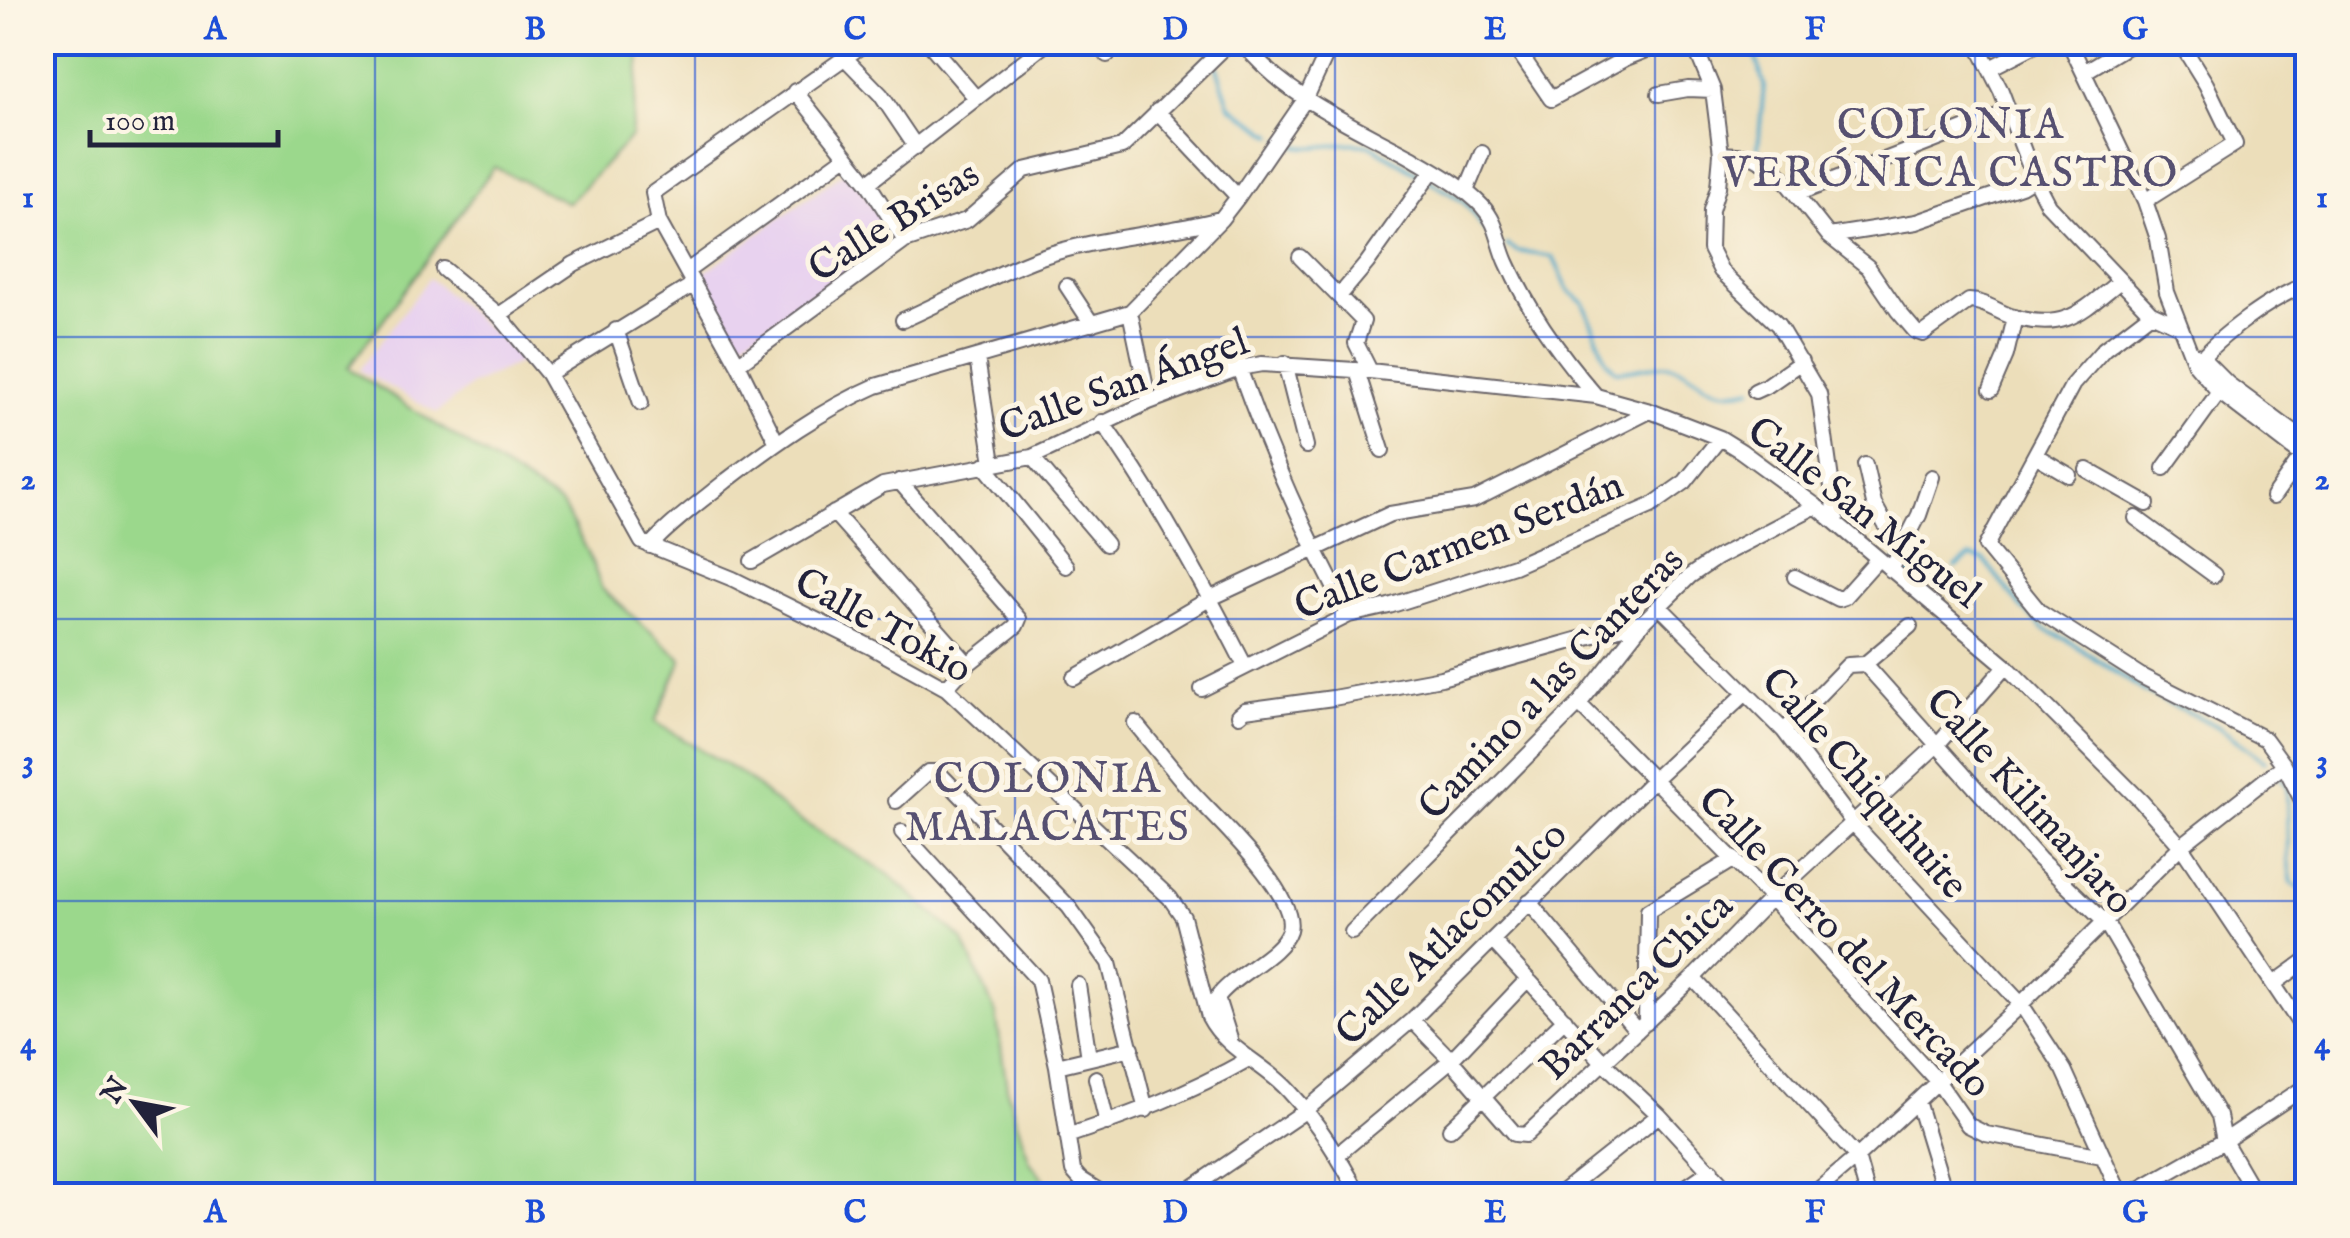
<svg xmlns="http://www.w3.org/2000/svg" width="2350" height="1238" font-family="'IM FELL English',serif">
<style>
.built{fill:#e8d2ef}
.green{fill:#9bd88c;stroke:#5e7d64;stroke-width:2.5}
.lines{fill:none;stroke-linecap:round;stroke-linejoin:round}
.stream{stroke:#48a6c7;stroke-width:4}
.river{stroke:#48a6c7;stroke-width:22}
.minor-casing{stroke:#696467;stroke-width:18}
.minor{stroke:#fff;stroke-width:14}
.grid{fill:none;stroke:#1d4ed8;stroke-width:2.5;stroke-opacity:0.55}
.labels{text-anchor:middle;stroke-width:10;stroke-linejoin:round;paint-order:stroke}
.street-label{font-size:40px;fill:#22223b;stroke:#fcf5e5}
.neighbourhood-label{font-size:42px;letter-spacing:2.5px;fill:#565071;stroke:#fcf5e5}
.neatline{fill:none;stroke:#1d4ed8;stroke-width:4}
.grid-label{font-size:32px;text-anchor:middle;font-weight:bold;fill:#1d4ed8}
</style>
<rect width="100%" height="100%" fill="#fcf5e5"/>
<filter id="ink" filterUnits="userSpaceOnUse"><feTurbulence type="fractalNoise" baseFrequency=".01" numOctaves="2"/><feDisplacementMap in="SourceGraphic" scale="20" xChannelSelector="R" yChannelSelector="G"/><feConvolveMatrix kernelMatrix="1 2 1 2 8 2 1 2 1" color-interpolation-filters="sRGB"/></filter>
<filter id="wash" filterUnits="userSpaceOnUse"><feTurbulence type="fractalNoise" baseFrequency=".0048" numOctaves="4" result="noise"/><feDisplacementMap in="SourceGraphic" scale="40" xChannelSelector="R" yChannelSelector="G"/><feGaussianBlur stdDeviation="2.25" result="paint"/><feColorMatrix in="noise" values="0 0 0 0 0 0 0 0 0 0 0 0 0 0 0 0 0 1.4 0 .05"/><feComposite in="paint" operator="in"/></filter>
<g filter="url(#wash)">
<rect width="100%" height="100%" fill="#ecdeba"/>
<!-- built -->
<path class="built" d="M848 169 896 242 738 344 698 277Z
M429 278 525 360 470 386 437 413 359 370Z"/>
<!-- green -->
<path class="green" d="M631 42 641 48 631 137 568 203 494 167 348 368 562 505 588 552 602 589 682 659 655 722 743 775 788 813 888 874 963 940 996 1014 1008 1094 1030 1162 1057 1195H43V43Z"/>
<g class="lines">
<!-- stream -->
<path class="stream" d="M1751 42 1764 85 1758 147
M1216 65 1230 106 1273 135
M1281 140C1311 157 1338 138 1370 145L1461 200C1475 211 1480 230 1494 238
M1507 245 1517 251 1553 257 1569 291 1584 303 1606 360 1616 371C1632 372 1647 365 1663 365 1699 365 1704 402 1752 388
M1955 567 1971 557 1984 560 2021 607 2044 629 2069 641 2147 693 2217 726 2265 761
M2279 776 2287 785 2288 861 2292 884 2308 892"/>
<!-- river -->
<path class="river" d="M1905 564 1912 570 1933 574"/>
</g>
</g>
<g filter="url(#ink)">
<g class="lines">
<!-- minor casing -->
<g class="minor-casing">
<path id="minor" d="M928 42 976 98
M1242 42C1285 97 1353 125 1413 158 1436 172 1463 186 1482 206 1498 223 1498 242 1507 262 1529 312 1561 356 1596 396
M1512 42 1551 99 1626 58 1657 46 1694 44
M1693 42 1713 90 1721 154 1718 187 1711 210 1710 249 1721 271 1778 325 1819 394 1837 523
M1976 42 2001 91 2034 178 2048 205 2151 313 2180 326
M2069 42 2145 201 2158 239 2167 292 2195 364 2219 392 2308 460
M1107 55 1120 42
M846 59 881 95 916 147
M1990 68 2041 42
M2084 72 2134 42
M795 91 868 183 905 241
M1659 94 1688 89 1713 90
M1157 111 1238 197
M1721 154 1753 156 1776 169 1829 236 1868 267 1898 311 1915 331 1923 334 1969 301C1986 301 1998 313 2014 317 2066 332 2082 311 2120 281
M868 183 1048 42
M1466 191 1482 153
M1797 194 2008 112
M2145 201 2235 144 2206 84 2180 42
M1829 236 1917 222 2021 186 2034 178
M1300 257 1363 321 1356 343 1370 371
M443 269 499 315 548 374 642 542 733 579 873 648 946 688 1170 898 1183 917 1209 1017C1227 1051 1264 1063 1289 1091 1318 1122 1340 1159 1360 1196
M687 271 845 157
M1067 286 1092 324
M1340 295 1367 263 1433 170
M1130 312 1149 402
M2151 313 2104 349 2073 384 1986 546 2039 611 2141 676 2265 739 2284 765 2308 812
M499 315 574 264 659 222
M903 320C948 300 992 275 1038 258 1096 237 1161 235 1220 219
M616 330 641 403
M2191 353 2201 357 2228 384 2308 443
M977 358 993 463
M1285 363 1306 446
M738 364 905 241 967 220 1025 170 1122 147 1230 42
M2196 364C2219 336 2273 296 2308 284
M1239 368C1270 455 1305 534 1349 615
M1357 371 1382 450
M548 374 694 284
M1991 390 2006 355 2015 317
M1755 391 1768 385 1801 362
M1102 422C1157 499 1202 582 1245 666
M777 443 738 364 659 222 653 193 867 42
M2035 455 2069 475
M1032 457 1106 544
M984 465 1066 566
M1865 465 1874 504 1901 553
M2164 468 2219 392
M2087 470 2147 504
M899 481 1019 619 1016 626 968 664 946 688
M2273 497 2302 456
M834 513 968 664
M2136 518 2214 575
M650 546C673 521 700 502 726 481 773 445 821 410 876 386L1130 312 1221 219 1238 197 1306 98 1332 42
M752 561 883 485 1032 457 1149 402 1239 368 1262 364 1370 371 1596 396 1650 411 1720 438 1741 451 1816 506 2006 666 2141 801 2181 846 2308 1036
M1891 570 1919 515 1932 477
M1795 577 1838 599 1844 597 1877 560
M1659 606 1784 731 1854 824 2021 1004 2064 1070 2116 1185 2125 1193 2136 1191 2224 1141 2308 1085
M1865 664 2039 859 2106 923 2219 1116 2224 1141 2256 1196
M1074 678 1211 598 1390 514 1474 500 1650 411
M1202 689 1349 615 1389 606 1514 566 1651 506 1685 482 1720 438
M1579 704 1771 898 1938 1082 1968 1125 1986 1134 2102 1156
M1239 715 1245 710 1333 698 1441 678 1644 621
M1135 723C1153 745 1171 767 1189 789 1212 815 1299 894 1289 930 1281 956 1232 975 1217 998L1230 1039
M1784 731 1848 665 1865 664 1910 626
M896 801 928 772H938L1069 907 1109 963 1146 1110
M902 832 1038 980 1057 1066 1073 1171 1080 1179 1107 1196
M1529 902 1637 1031
M1352 932 1579 704 1644 621 1690 576 1716 558 1816 506
M1492 940 1603 1062 1659 1115 1733 1196
M1693 978 1857 1157 1868 1196
M2275 983 2308 959
M1078 985 1089 1058
M1412 1020 1451 1060 1515 1134 1526 1135 1693 978 1771 898 1936 746 2006 666
M1646 1023 1648 911 1734 859
M1057 1066 1132 1048
M1096 1078 1107 1123
M1917 1101 1946 1196
M1450 1129 1565 1019
M1067 1136C1130 1115 1189 1093 1247 1060
M1337 1155 1451 1060 1528 979
M1180 1196 1305 1111 1412 1020 1653 780 1746 693
M1557 1196 1659 1115
M1673 1196 1711 1170
M1811 1196 1857 1157 2021 1004 2181 846 2284 765"/>
</g>
<!-- minor -->
<use href="#minor" class="minor"/>
</g>
</g>
<!-- grid -->
<path class="grid" d="M375 42V1196M695 42V1196M1015 42V1196M1335 42V1196M1655 42V1196M1975 42V1196M42 337H2308M42 619H2308M42 901H2308"/>
<g class="labels">
<!-- street labels -->
<g class="street-label">
<text transform="translate(893 220) rotate(-32)" y="14">Calle Brisas</text>
<text transform="translate(1123 383) rotate(-20)" y="14">Calle San Ángel</text>
<text transform="translate(1865 511) rotate(38)" y="14">Calle San Miguel</text>
<text transform="translate(1458 544) rotate(-21)" y="14">Calle Carmen Serdán</text>
<text transform="translate(884 624) rotate(29)" y="14">Calle Tokio</text>
<text transform="translate(1550 682) rotate(-46)" y="14">Camino a las Canteras</text>
<text transform="translate(1866 782) rotate(49)" y="14">Calle Chiquihuite</text>
<text transform="translate(2031 800) rotate(48)" y="14">Calle Kilimanjaro</text>
<text transform="translate(1450 932) rotate(-44)" y="14">Calle Atlacomulco</text>
<text transform="translate(1846 941) rotate(47)" y="14">Calle Cerro del Mercado</text>
<text transform="translate(1635 985) rotate(-44)" y="14">Barranca Chica</text>
</g>
<!-- neighbourhood labels -->
<g class="neighbourhood-label">
<text x="1951" y="138">COLONIA<tspan x="1951" dy="48">VERÓNICA CASTRO</tspan></text>
<text x="1048" y="792">COLONIA<tspan x="1048" dy="48">MALACATES</tspan></text>
</g>
</g>
<!-- margin -->
<rect width="2350" height="1238" fill="none" stroke="#fcf5e5" stroke-width="110"/>
<!-- north arrow -->
<g transform="translate(135 1103) rotate(302)" stroke="#fcf5e5" stroke-width="8" paint-order="stroke">
<path d="M0-8L18 38L0 25L-18 38Z" fill="#22223b"/>
<text y="-15" font-size="28" font-weight="bold" text-anchor="middle" fill="#22223b">N</text>
</g>
<!-- scale -->
<path d="M90 130v15h188v-15" fill="none" stroke="#22223b" stroke-width="5"/>
<text x="105" y="130" font-size="30" fill="#22223b" stroke="#fcf5e5" stroke-width="8" paint-order="stroke">100 m</text>
<rect x="55" y="55" width="2240" height="1128" class="neatline"/>
<g class="grid-label">
<text x="215" y="39">A</text>
<text x="535" y="39">B</text>
<text x="855" y="39">C</text>
<text x="1175" y="39">D</text>
<text x="1495" y="39">E</text>
<text x="1815" y="39">F</text>
<text x="2135" y="39">G</text>
<text x="28" y="207">1</text>
<text x="2322" y="207">1</text>
<text x="28" y="489">2</text>
<text x="2322" y="489">2</text>
<text x="28" y="771">3</text>
<text x="2322" y="771">3</text>
<text x="28" y="1053">4</text>
<text x="2322" y="1053">4</text>
<text x="215" y="1222">A</text>
<text x="535" y="1222">B</text>
<text x="855" y="1222">C</text>
<text x="1175" y="1222">D</text>
<text x="1495" y="1222">E</text>
<text x="1815" y="1222">F</text>
<text x="2135" y="1222">G</text>
</g>
</svg>
